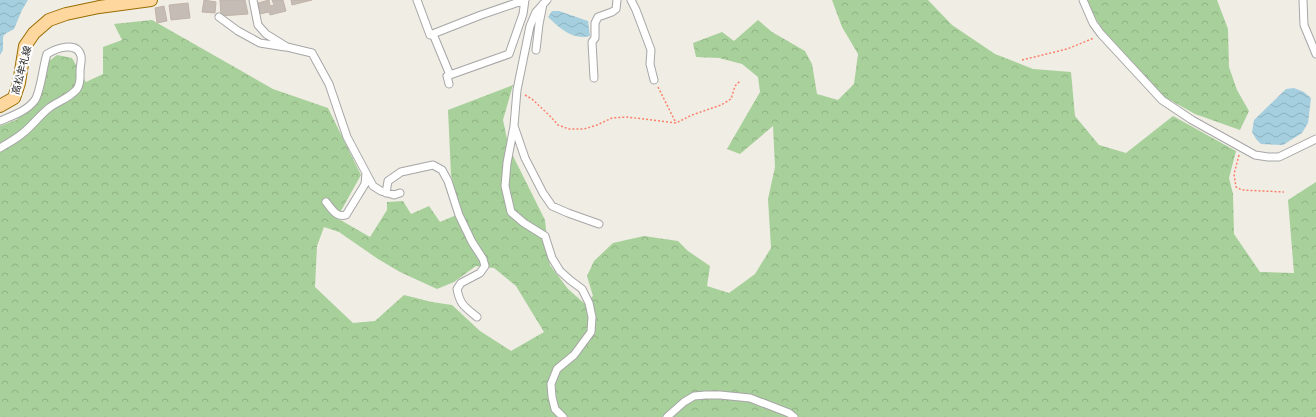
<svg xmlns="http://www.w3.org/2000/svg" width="1316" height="417" font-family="Poppins,'Noto Sans JP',sans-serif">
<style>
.forest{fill:url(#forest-crowns);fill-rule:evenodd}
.water{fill:url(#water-waves)}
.building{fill:#c5bcb5;stroke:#c2b4a8}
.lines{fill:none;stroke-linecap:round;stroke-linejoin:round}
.street-casing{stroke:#a6a6a6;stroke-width:9}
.primary-casing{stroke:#9a6d00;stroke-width:14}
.path{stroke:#fb806b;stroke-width:1.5;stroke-dasharray:2 2;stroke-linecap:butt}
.street{stroke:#fff;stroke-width:7}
.primary{stroke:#fdd79e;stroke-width:12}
.labels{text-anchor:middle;stroke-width:4;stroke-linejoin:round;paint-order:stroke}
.street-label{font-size:10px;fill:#1f1f1f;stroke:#fff}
</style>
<defs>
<pattern id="forest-crowns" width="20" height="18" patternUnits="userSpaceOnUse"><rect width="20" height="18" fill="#a8d09a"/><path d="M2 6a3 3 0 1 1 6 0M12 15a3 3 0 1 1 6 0" fill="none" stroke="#90b284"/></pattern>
<pattern id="water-waves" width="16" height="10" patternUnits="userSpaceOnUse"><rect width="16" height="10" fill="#a5cfde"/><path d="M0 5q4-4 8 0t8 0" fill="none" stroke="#8eb1be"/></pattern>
</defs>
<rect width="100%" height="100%" fill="#f0ede5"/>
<!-- forest -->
<path class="forest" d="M832 0H928L952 25 995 54 1033 69 1071 72 1075 116 1099 145 1126 153 1173 116 1236 151 1229 178 1233 194 1234 234 1260 272 1294 273 1288 200 1316 182V417H0V126L16 120 37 102 49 61 57 55 72 58 86 82 103 74V47L122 40 114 24 152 20 273 89 328 108 361 175 337 218 370 237 387 210V202L403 201 411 214 429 206 440 222 461 213 451 175 448 110 513 85 503 120 509 148 545 220 550 265 568 289 585 304 593 296 587 276 594 261 613 243 644 236 678 241 688 251 710 266 707 286 729 293 755 274 771 248 768 199 775 167 773 126 740 154 727 149 760 92 758 77 742 64 719 58 696 57 693 43 722 32 734 41 758 20 772 32 805 51 812 64 817 94 838 100 854 84 858 54 842 27ZM324 227 339 232 378 259 400 272 437 289 454 282 476 266 494 268 516 286 544 332 511 351 480 331 452 305 432 302 404 295 375 321 353 323 315 287 317 246Z
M1088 0H1217L1228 29 1229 67 1237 90 1249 111 1240 130 1195 114 1163 96 1105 33 1089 8Z"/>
<!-- water -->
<path class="water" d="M0 0H28L22 10 14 29 5 34 3 37V50L0 55Z
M552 11H559L588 21 590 36C574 41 559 28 548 17Z
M1294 88 1304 92 1311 98 1308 123 1302 133 1283 145 1261 144 1256 139 1252 132 1254 120 1286 89Z"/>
<!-- building -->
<path class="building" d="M204 0 216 2 215 13 202 12Z
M220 0H245L248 14 221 16Z
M269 0 270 6 274 5 272 0H283L286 11 270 15 269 12 260 14 258 3Z
M291 0H312L292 5Z
M188 3 190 18 171 20 169 5Z
M164 6 167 21 157 23 155 8Z"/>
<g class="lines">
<!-- street casing -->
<g class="street-casing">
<path id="street" d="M253 0 258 25 266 34 287 47 312 53 329 84 347 137 373 186 381 191 394 195 400 193
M417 0 430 35 481 15 525 0
M547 0 536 12 530 26 517 90 514 126 525 158 543 193 552 206 568 213 599 224
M631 0 636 10 651 50 650 64 654 80
M1083 0 1093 23 1101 34 1162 100 1192 120 1255 155 1268 157H1279L1316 139
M1303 0 1304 25 1316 54
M219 17 238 31 260 43 285 47
M433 34 450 75
M536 50 539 24 543 4
M594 78 592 42 595 38V23L598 17 612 12 616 9 617 0
M449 84 447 76 509 54 523 14 525 0
M0 121C12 116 27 111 35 100 41 90 43 66 47 54 55 49 77 40 81 56 82 60 80 67 80 71 80 77 81 83 77 89 70 98 58 101 49 108 40 115 32 126 23 133 16 139 8 143 0 148
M514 126 507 163 505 186 511 212 524 223 545 236 552 258 560 271 570 280 582 289 589 303 592 317 591 332 574 355 557 369 551 384 552 397 555 409 563 417
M386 193 388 181 401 172 433 165 442 170 448 181 459 215 472 242 483 259 485 266 480 273 461 283 457 289C460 305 465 307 477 317
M326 202C332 209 336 218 346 215L365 184 366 173
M667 417 684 402 694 396 706 395H720L750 398 789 413 794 417"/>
</g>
<!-- primary casing -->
<g class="primary-casing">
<path id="primary" d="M0 106 14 98 19 83 25 46 34 33 49 20 66 14 99 7 151 0"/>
</g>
<!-- path -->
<path class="path" d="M1022 60 1067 49 1094 38
M658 87 676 123
M525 95 532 99 550 116 558 125 569 129H584L597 125 612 118 627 117 676 123 692 115 721 105 731 99 735 86 740 81
M1239 155 1234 174 1236 187 1242 190 1284 192"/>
<!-- street -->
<use href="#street" class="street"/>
<!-- primary -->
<use href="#primary" class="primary"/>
</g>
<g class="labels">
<!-- street labels -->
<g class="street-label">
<text transform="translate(21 70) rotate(-75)" y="4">高松牟礼線</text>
</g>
</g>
</svg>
